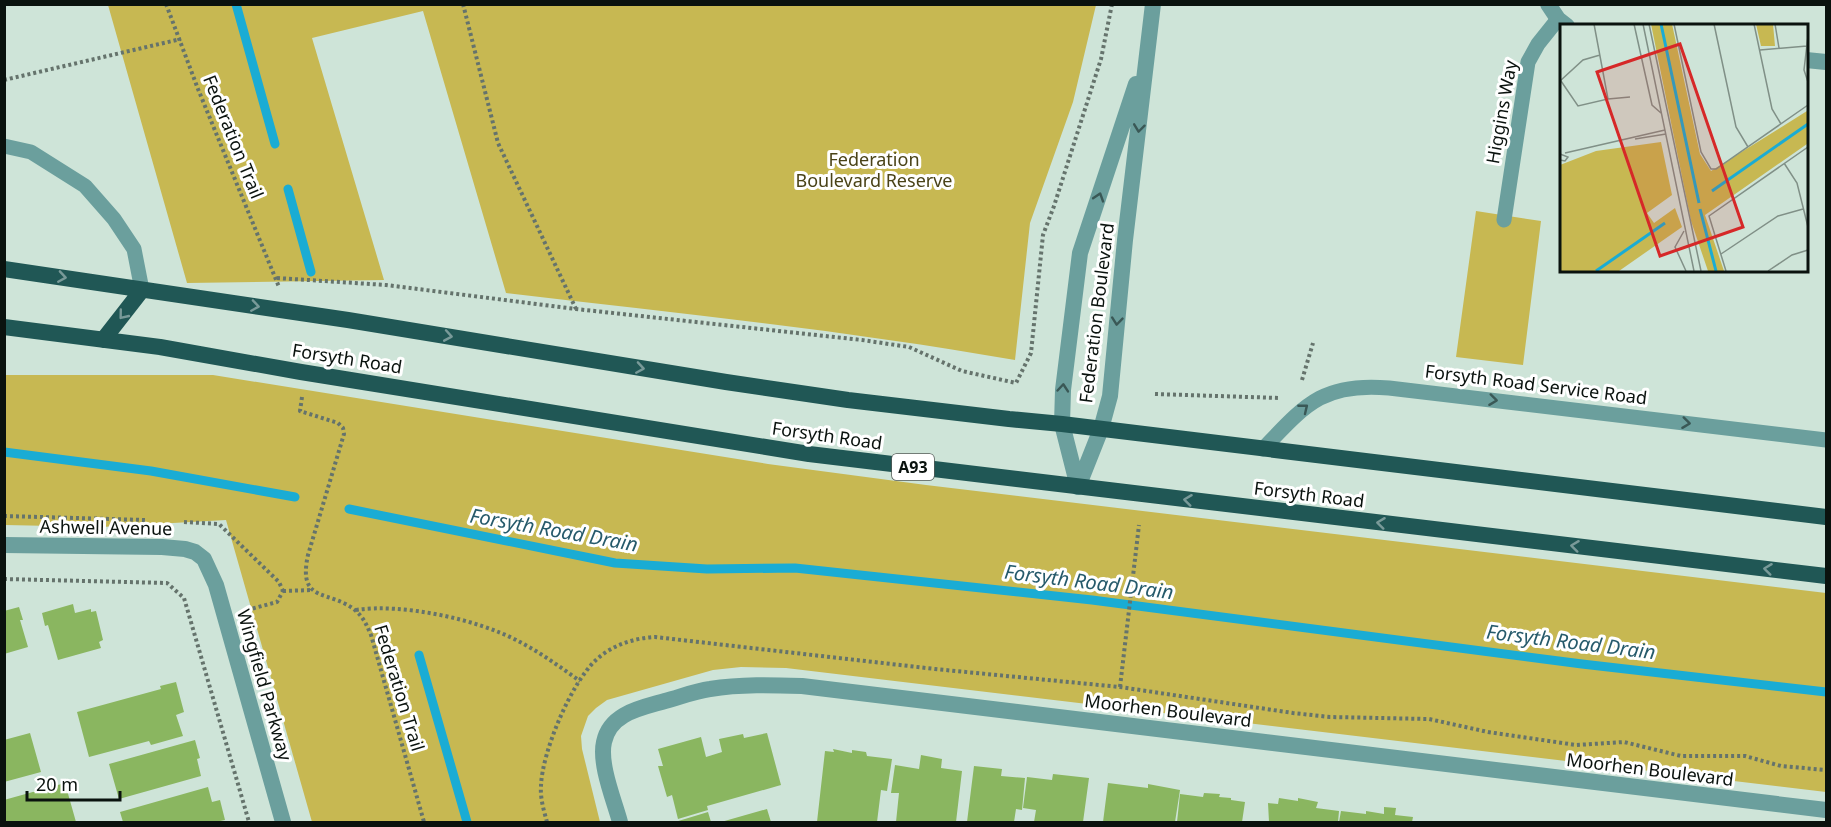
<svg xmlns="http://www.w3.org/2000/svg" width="1831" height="827" font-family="'Noto Sans',sans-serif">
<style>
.green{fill:#c7b852}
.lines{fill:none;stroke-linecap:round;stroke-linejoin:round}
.stream{stroke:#1aacd4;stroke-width:9}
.building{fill:#8ab660}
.path{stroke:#65736c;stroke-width:4;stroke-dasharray:3 3;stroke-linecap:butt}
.service{stroke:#6b9f9d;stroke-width:15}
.minor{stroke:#6b9f9d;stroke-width:16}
.trunk{stroke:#205755;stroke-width:16}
.oneway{stroke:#3a5856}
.oneway2{stroke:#799a99}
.labels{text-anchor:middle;stroke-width:6;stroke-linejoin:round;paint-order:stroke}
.shield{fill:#fff;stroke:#545956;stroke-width:1.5}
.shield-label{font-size:16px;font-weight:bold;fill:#0a120e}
.street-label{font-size:18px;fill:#0a120e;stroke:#fff}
.park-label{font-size:18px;fill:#4a4318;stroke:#fff}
.water-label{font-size:20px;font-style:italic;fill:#265a6b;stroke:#fff}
.inset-river{fill:none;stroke:#1aacd4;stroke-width:3}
.inset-road{fill:none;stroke:#809087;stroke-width:1.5}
.view{fill:#d62828;fill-opacity:0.15;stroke:#d62828;stroke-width:3}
.inset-edge{fill:none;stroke:#0a120e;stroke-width:3}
</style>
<rect width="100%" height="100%" fill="#cee4d8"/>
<!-- green -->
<path class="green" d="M108 5V4L1096 5 1073 102 1030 223 1015 360C846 330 676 313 506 293L423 11 312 38 384 280 187 283Z
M1476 211 1541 221 1523 365 1456 357Z
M5 375H213L768 464 926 485 1826 593V792L786 668 741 667 713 670 607 700 596 708 588 716 581 736 582 749 600 822H312L226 520 102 527 5 525Z"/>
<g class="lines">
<!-- stream -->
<path class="stream" d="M236 4 275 144
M288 189 311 272
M4 452 151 471 295 497
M349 509 615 563 707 569 795 568 1092 600 1582 664 1826 692
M419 655 467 822"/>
</g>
<!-- building -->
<path class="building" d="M73 604 75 613 91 609V612L96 611 103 640 99 642 101 648 58 660 48 625 45 626 42 613Z
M19 607 23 620H20L28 647 4 654V611Z
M176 682 184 712 176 715 183 736 151 745 149 741 89 757 77 712 161 689 160 686Z
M30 733 41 772 4 782V740Z
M767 733 781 785 707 806 708 810 678 819 672 795 667 797 658 766H663L658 749 701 737 706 757 722 752 719 739 743 734 744 738Z
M195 740 200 758 197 759 201 776 119 799 109 764Z
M833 749 852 753V750L866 752 867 756 892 759 887 791 881 790 877 822H817L825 751 834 752Z
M921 755 942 759 941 768 962 771 956 822H896L899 793H891L895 765 919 769Z
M974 766 1002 769 1001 776 1025 778 1022 810 1016 809 1014 822H967Z
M1053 774 1089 778 1083 822H1034L1036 810 1023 808 1027 777 1052 780Z
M65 783 76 822H4V800Z
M1108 783 1148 788V784L1180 790 1175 822H1103Z
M208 787 212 802 220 800 225 820 215 822H123L120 812Z
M1204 793 1220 794 1219 797 1231 798V800L1245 802 1242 822H1177L1180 794 1203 797Z
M1279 798 1298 801V798L1318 802 1316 808 1339 811 1338 822H1269L1268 803 1278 804Z
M1384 807 1396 808 1395 815 1413 817 1412 822H1339L1341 811 1366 814V811L1384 814Z
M767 809 771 822H721Z
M708 812 711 822H675Z"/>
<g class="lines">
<!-- path -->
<path class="path" d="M166 4 198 89 279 287
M463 4 498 143 576 309
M4 80 181 39
M277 278 386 285 576 309 862 340 909 347 962 371 1016 383 1031 353 1043 235 1054 206 1101 59 1112 4
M1302 380 1313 343
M1155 394 1280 398
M302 397 300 411 338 423 343 428 344 434 308 555C297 605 331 589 356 611 364 618 367 626 371 635L424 822
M4 516 146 520
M184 522 219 524 279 582 283 591
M4 579 167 583 184 598 249 822
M283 591 313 590
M247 610 277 602 283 591
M356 610C401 603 477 619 518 641 540 652 560 667 580 681
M1120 687 1139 525
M547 822C544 811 540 798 541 786 542 752 571 683 596 660 612 645 634 638 655 637L935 669 1120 687 1293 713 1330 717 1429 719 1488 732 1576 745 1624 742 1681 756H1745L1781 766 1826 770"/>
<!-- service -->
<path class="service" d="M4 146 31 152 85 186 114 219 134 249 142 290
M1504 220 1528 62 1538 44 1558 19
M1263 449C1305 405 1323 382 1389 388L1826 440"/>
<!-- minor -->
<path class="minor" d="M1548 4 1558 19 1567 26
M1806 60 1826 62
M1078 487 1101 429 1110 396 1125 240 1153 4
M1078 487 1062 424 1063 390 1080 253 1136 84
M4 545 162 547 185 549 195 552 204 559 216 585 283 822
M620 822C614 800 599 764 604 742 610 713 641 708 665 701 680 697 695 691 710 689 741 684 772 685 802 686L1826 810"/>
<!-- trunk -->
<path class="trunk" d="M4 269 348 320 726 382 848 400 1009 419 1062 424 1826 517
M4 327 160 347 301 372 809 454 1826 576
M103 340 142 290"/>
</g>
<!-- one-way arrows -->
<defs><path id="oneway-chevron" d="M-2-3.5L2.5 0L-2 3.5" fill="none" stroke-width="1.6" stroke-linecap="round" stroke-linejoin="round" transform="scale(1.5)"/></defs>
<g class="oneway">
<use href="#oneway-chevron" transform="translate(1139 128) rotate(97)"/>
<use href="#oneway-chevron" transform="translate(1099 197) rotate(-72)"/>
<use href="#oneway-chevron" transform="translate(1117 321) rotate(96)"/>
<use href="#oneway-chevron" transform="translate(1063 388) rotate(-85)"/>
<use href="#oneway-chevron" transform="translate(1493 400) rotate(7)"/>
<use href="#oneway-chevron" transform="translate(1304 408) rotate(-39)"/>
<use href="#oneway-chevron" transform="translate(1686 423) rotate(7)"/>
</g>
<g class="oneway2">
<use href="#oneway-chevron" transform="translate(62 277) rotate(9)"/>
<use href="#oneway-chevron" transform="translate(255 306) rotate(9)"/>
<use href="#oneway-chevron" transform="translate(123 315) rotate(129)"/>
<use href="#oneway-chevron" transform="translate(448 336) rotate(10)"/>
<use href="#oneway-chevron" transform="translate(640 368) rotate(9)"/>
<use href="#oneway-chevron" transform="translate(1188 500) rotate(-173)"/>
<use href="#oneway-chevron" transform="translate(1381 523) rotate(-173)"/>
<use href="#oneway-chevron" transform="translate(1575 546) rotate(-173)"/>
<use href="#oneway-chevron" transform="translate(1768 569) rotate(-173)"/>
</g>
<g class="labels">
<!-- shield labels -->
<rect class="shield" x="892" y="454" width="42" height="26" rx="4.5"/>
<g class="shield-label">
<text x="913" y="473">A93</text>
</g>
<!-- street labels -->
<g class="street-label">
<text transform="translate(1502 112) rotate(-80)" y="6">Higgins Way</text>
<text transform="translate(233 137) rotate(68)" y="6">Federation Trail</text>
<text transform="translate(1097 313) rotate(-83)" y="6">Federation Boulevard</text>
<text transform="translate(347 359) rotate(9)" y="6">Forsyth Road</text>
<text transform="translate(1536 385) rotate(7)" y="6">Forsyth Road Service Road</text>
<text transform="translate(827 436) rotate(8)" y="6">Forsyth Road</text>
<text transform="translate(1309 495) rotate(7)" y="6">Forsyth Road</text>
<text transform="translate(106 528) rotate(1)" y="6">Ashwell Avenue</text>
<text transform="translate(264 685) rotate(74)" y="6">Wingfield Parkway</text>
<text transform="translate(399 688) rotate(73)" y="6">Federation Trail</text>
<text transform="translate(1168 711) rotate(7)" y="6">Moorhen Boulevard</text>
<text transform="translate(1650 770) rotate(7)" y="6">Moorhen Boulevard</text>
</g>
<!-- park labels -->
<g class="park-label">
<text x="874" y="166">Federation<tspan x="874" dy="21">Boulevard Reserve</tspan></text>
</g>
<!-- water labels -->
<g class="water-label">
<text transform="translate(554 530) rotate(10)" y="7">Forsyth Road Drain</text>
<text transform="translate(1089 582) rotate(7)" y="7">Forsyth Road Drain</text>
<text transform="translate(1571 642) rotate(7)" y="7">Forsyth Road Drain</text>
</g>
</g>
<!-- overview -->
<g transform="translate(1560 24)">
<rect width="248" height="248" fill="#cee4d8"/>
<path d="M91 0H112L140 130 151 147 247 87V120L145 191 164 247H148L131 197ZM196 0H213L215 22H201ZM101 118 112 171 87 189 94 199 115 184 122 203 59 247H0V141L36 127Z" fill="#c7b852"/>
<path class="inset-river" d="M101 0 139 179M152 167 248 100M140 185 156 247M36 247 105 199"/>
<path class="inset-road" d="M74 0 92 81 101 89M83 0 134 247M89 0 141 247M114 0 141 128 151 145H156L248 81M154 0 176 103 188 123M194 0 212 85 221 100M215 0 219 24M248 12 244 46 248 58M200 26 247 22M0 57 23 36 40 31M1 57 18 82 48 75 34 0M48 75 70 73M75 115 106 110M5 129 105 106M0 130 8 133 5 137 0 136M224 139 237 159 248 203M124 207 115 223 126 247M161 230 218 192 243 185M166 247 149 192 248 123M208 247 232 231 248 226"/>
<path class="view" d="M120 20 183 203 100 232 37 48Z"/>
<rect width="248" height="248" class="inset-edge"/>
</g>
<!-- border -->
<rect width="1831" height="827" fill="none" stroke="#0a120e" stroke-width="12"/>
<!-- scale -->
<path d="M27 791v9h93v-9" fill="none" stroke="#0a120e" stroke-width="3"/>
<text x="36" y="791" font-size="18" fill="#0a120e" stroke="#ffffff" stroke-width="4.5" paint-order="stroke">20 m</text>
</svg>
